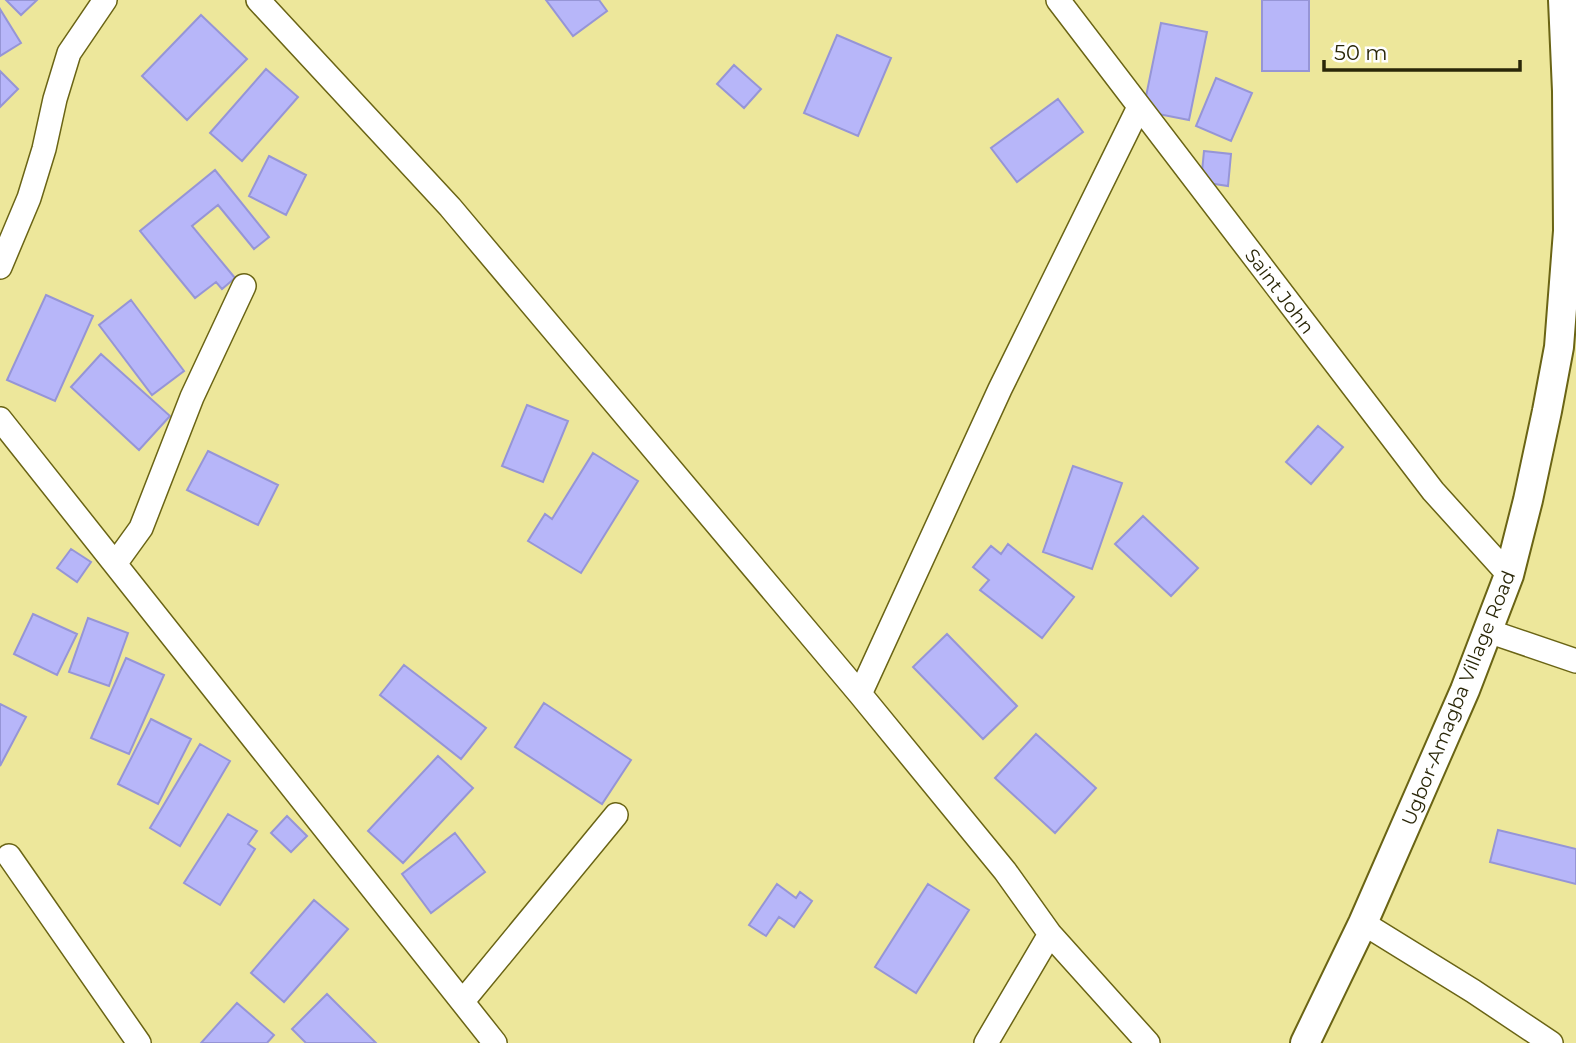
<svg xmlns="http://www.w3.org/2000/svg" width="1576" height="1043" font-family="Montserrat,sans-serif">
<style>
.building{fill:#b7b6f9;stroke:#9695d6;stroke-width:2}
.lines{fill:none;stroke-linecap:round;stroke-linejoin:round}
.minor-casing{stroke:#6a6415;stroke-width:26}
.tertiary-casing{stroke:#6a6415;stroke-width:32}
.minor{stroke:#fff;stroke-width:23}
.tertiary{stroke:#fff;stroke-width:28}
.labels{text-anchor:middle;stroke-width:5;stroke-linejoin:round;paint-order:stroke}
.street-label{font-size:19px;fill:#2a2708;stroke:#fff}
</style>
<rect width="100%" height="100%" fill="#ede79b"/>
<!-- building -->
<path class="building" d="M6 0H37L21 15Z
M546 0H599L607 11 573 36Z
M1262 0H1309V71H1262Z
M0 9 21 43 0 56Z
M201 15 247 59 187 120 142 76Z
M1161 23 1207 32 1189 120 1143 111Z
M837 35 891 58 858 136 804 113Z
M734 65 761 89 744 108 717 84Z
M266 69 298 97 242 161 210 133Z
M0 71 18 89 0 107Z
M1216 78 1252 93 1231 141 1196 126Z
M1058 99 1083 132 1017 182 991 148Z
M1204 151 1231 154 1228 186 1201 182Z
M269 156 306 175 286 215 249 196Z
M215 170 269 237 254 249 218 205 192 226 235 278 222 289 216 282 195 298 140 231Z
M46 295 93 316 55 401 7 380Z
M131 300 184 371 152 395 99 325Z
M101 354 170 416 139 450 71 387Z
M527 405 568 421 543 482 502 466Z
M1318 426 1343 447 1311 484 1286 462Z
M208 451 278 485 258 525 187 490Z
M593 453 638 481 581 573 528 541 545 514 552 519Z
M1073 466 1122 483 1092 569 1043 552Z
M1143 516 1198 568 1171 596 1115 544Z
M1008 544 1074 597 1042 638 980 590 989 580 973 567 991 546 1001 554Z
M71 549 91 562 77 582 57 568Z
M33 614 77 634 57 675 14 654Z
M88 618 128 633 109 686 69 672Z
M947 634 1017 706 983 739 913 667Z
M126 658 164 675 129 754 91 738Z
M404 665 486 728 461 759 380 695Z
M544 703 631 760 602 804 515 747Z
M0 704 26 717 0 766Z
M151 719 191 739 158 804 118 784Z
M1036 734 1096 788 1055 833 995 778Z
M200 744 230 761 180 846 150 828Z
M438 756 473 788 403 863 368 831Z
M228 814 257 831 248 844 255 849 220 905 184 883Z
M287 816 307 836 291 852 271 833Z
M1498 830 1576 849V884L1490 862Z
M455 833 485 872 431 913 402 874Z
M777 884 796 898 800 892 812 901 794 927 779 917 766 936 749 925Z
M928 884 969 910 916 993 875 967Z
M314 900 348 929 284 1002 251 973Z
M327 994 376 1043H306L292 1029Z
M237 1003 274 1035 267 1043H201Z"/>
<g class="lines">
<!-- minor casing -->
<g class="minor-casing">
<path id="minor" d="M258 0 450 207 860 694 1005 871 1050 934 1148 1043
M1058 0 1433 491 1509 575
M0 267 29 198 44 149 55 99 69 53 105 0
M0 419 495 1043
M115 564 141 528 192 397 244 286
M1488 631 1576 661
M860 694 1000 389 1139 107
M9 856 139 1043
M1363 923 1473 991 1551 1043
M463 1001 616 815
M986 1043 1050 934"/>
</g>
<!-- tertiary casing -->
<g class="tertiary-casing">
<path id="tertiary" d="M1305 1043 1363 923 1465 690 1509 575 1528 500 1547 411 1559 347 1568 231 1567 91 1563 0"/>
</g>
<!-- minor -->
<use href="#minor" class="minor"/>
<!-- tertiary -->
<use href="#tertiary" class="tertiary"/>
</g>
<g class="labels">
<!-- street labels -->
<g class="street-label">
<text transform="translate(1280 291) rotate(53)" y="7">Saint John</text>
<text transform="translate(1458 698) rotate(-68)" y="7">Ugbor-Amagba Village Road</text>
</g>
</g>
<!-- scale -->
<path d="M1324 60v10h196v-10" fill="none" stroke="#2a2708" stroke-width="3.5"/>
<text x="1334" y="60" font-size="21" fill="#2a2708" stroke="#ffffff" stroke-width="5" paint-order="stroke">50 m</text>
</svg>
